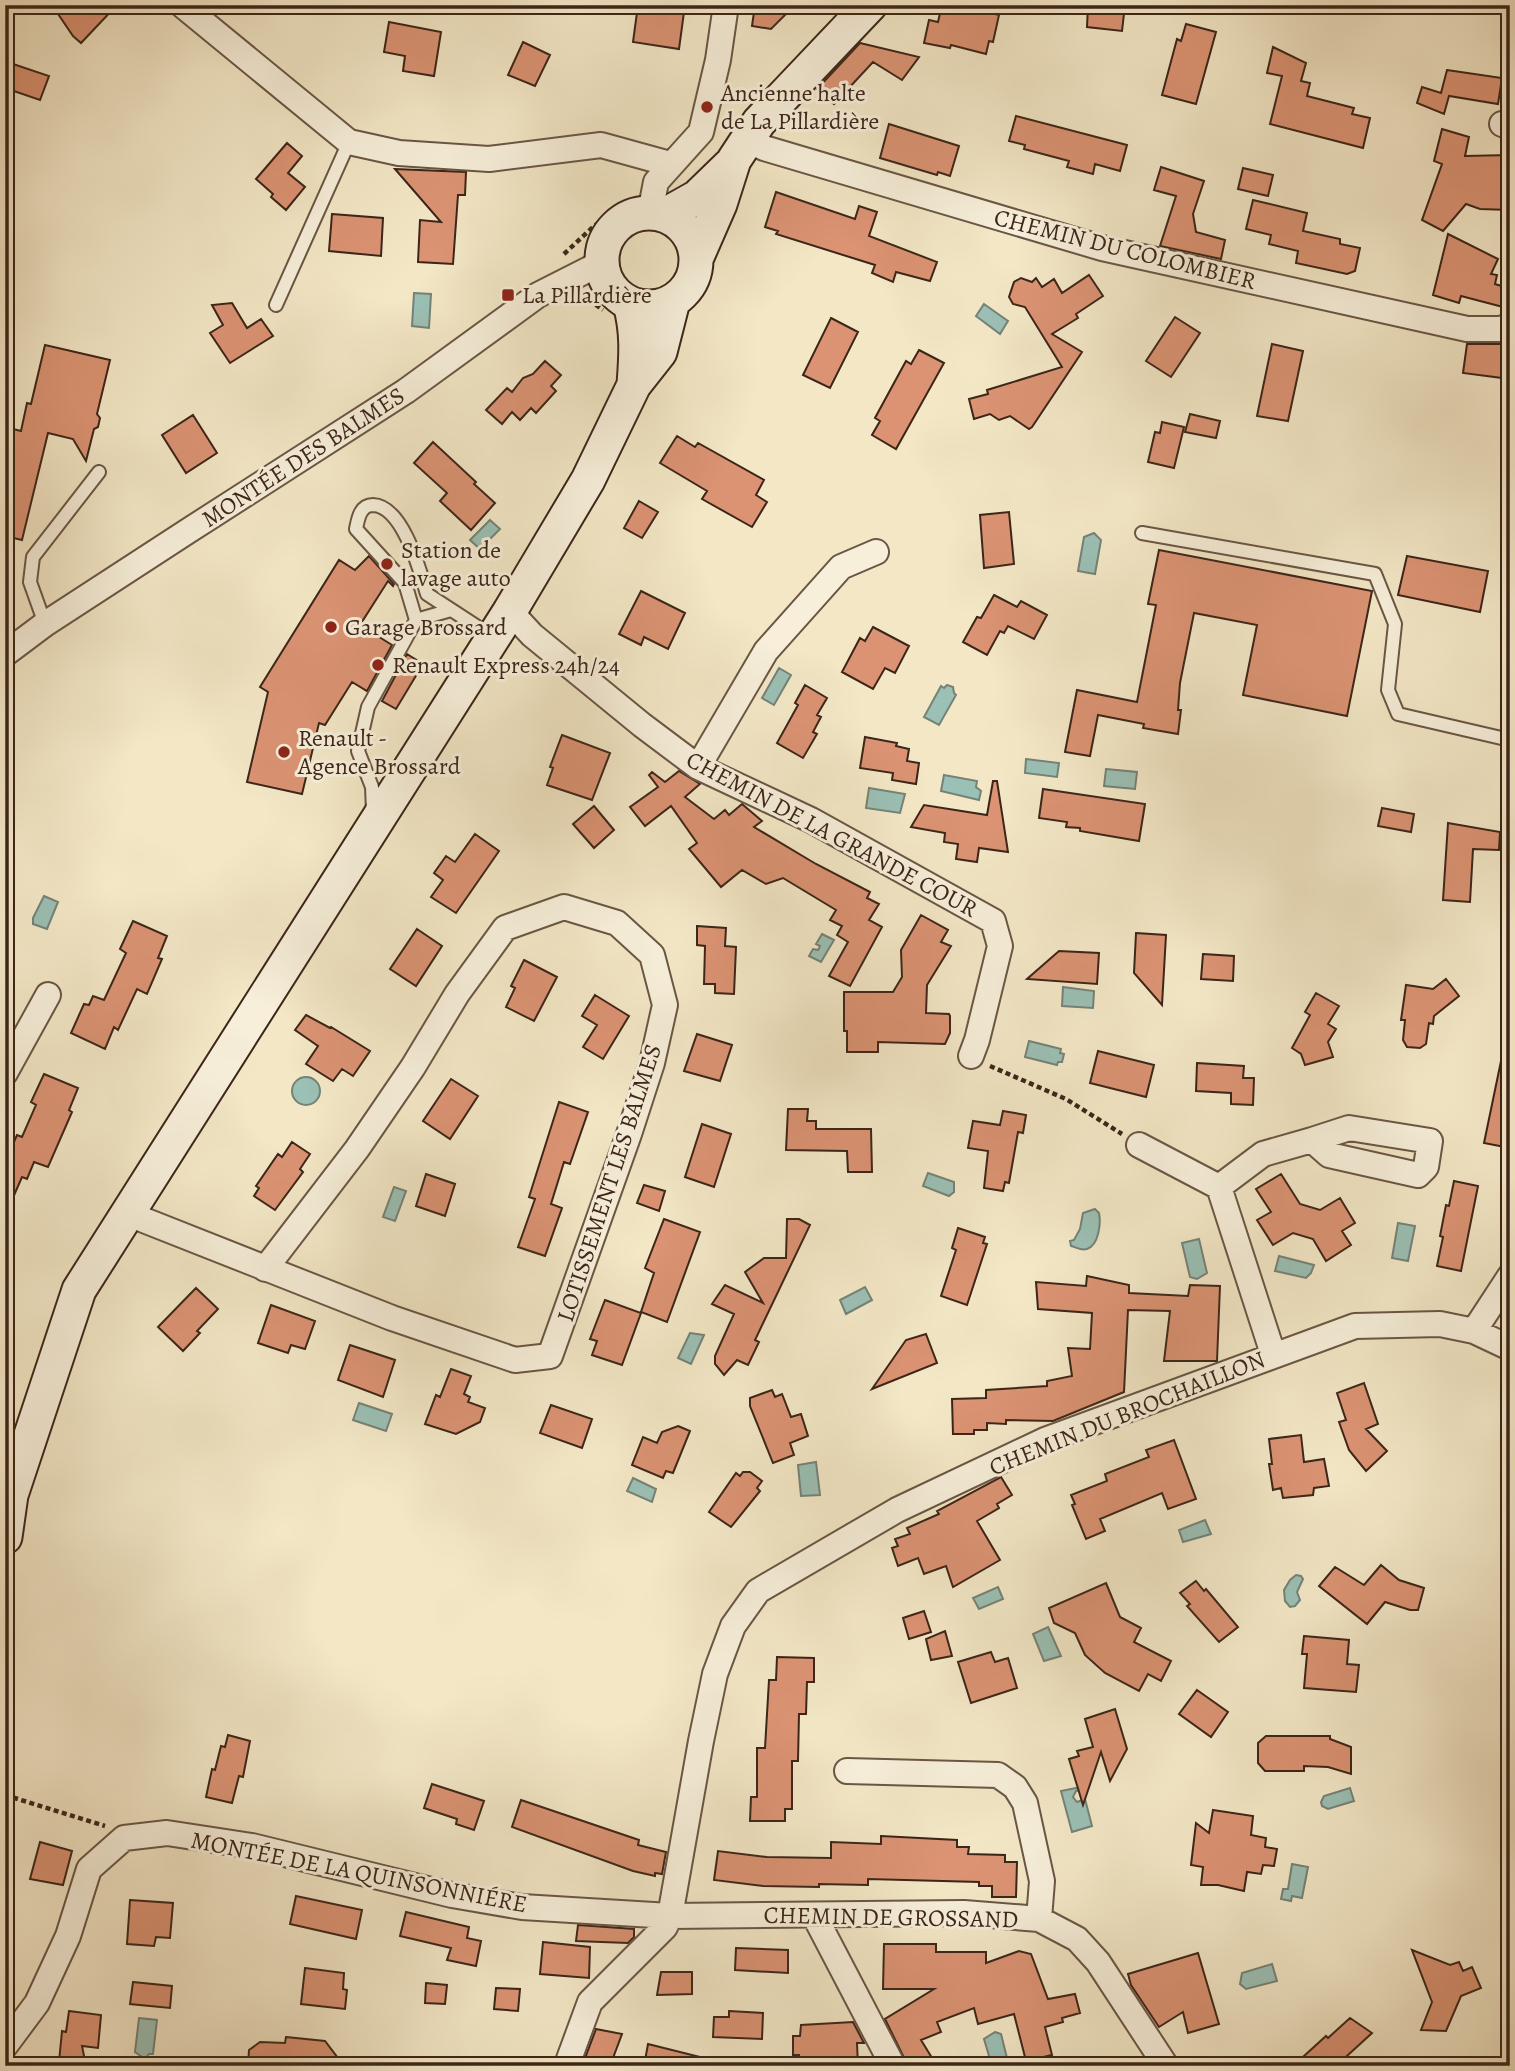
<svg xmlns="http://www.w3.org/2000/svg" width="1515" height="2071" font-family="Alegreya,serif">
<style>
.water{fill:#9bc0b5;stroke:#758277;stroke-width:2}
.building{fill:#db9373;stroke:#3c2519;stroke-width:2}
.lines{fill:none;stroke-linecap:round;stroke-linejoin:round}
.lane-casing{stroke:#6a5644;stroke-width:16}
.street-casing{stroke:#6a5644;stroke-width:28}
.secondary-casing{stroke:#3c2519;stroke-width:37}
.path{stroke:#3c2519;stroke-width:4.5;stroke-dasharray:5 3.5;stroke-linecap:butt}
.lane{stroke:#f7efda;stroke-width:12}
.street{stroke:#f7efda;stroke-width:24}
.secondary{stroke:#f7efda;stroke-width:33}
.poi-dot{fill:#8f2418;stroke:#f7efda;stroke-width:2.5}
.labels{text-anchor:middle;stroke-width:6;stroke-linejoin:round;paint-order:stroke}
.poi-label{font-size:24px;fill:#3c2519;stroke:#f7efda;text-anchor:start}
.street-label{font-size:24px;fill:#3c2519;stroke:#f7efda}
</style>
<rect width="100%" height="100%" fill="#f3e7c6"/>
<filter id="stains"><feTurbulence type="fractalNoise" baseFrequency=".00286" numOctaves="4"/><feColorMatrix values="0 0 0 0 .2 0 0 0 0 .09 0 0 0 0 .02 0 0 0 .5 -.17"/></filter>
<radialGradient id="worn" r=".72"><stop offset=".6" stop-color="#630" stop-opacity="0"/><stop offset="1" stop-color="#630" stop-opacity=".3"/></radialGradient>
<!-- water -->
<path class="water" d="M414 293 431 294 429 328 412 326Z
M984 304 1008 321 1000 334 976 316Z
M490 520 500 529 480 549 470 540Z
M1094 533 1101 540 1095 574 1078 571 1084 537Z
M779 668 791 675 774 705 762 698Z
M947 685 953 687 954 693 956 695 939 725 924 717 941 686 944 688Z
M1026 759 1059 763 1057 777 1025 773Z
M1106 769 1137 772 1135 789 1104 786Z
M944 775 977 781 976 787 981 791 979 800 941 791Z
M869 788 905 794 900 813 866 808Z
M44 896 58 902 47 929 33 924V918Z
M822 934 834 940 821 962 809 956 813 949 818 950 820 946 816 944Z
M1063 987 1094 991 1093 1008 1062 1006Z
M1029 1041 1061 1049 1060 1053 1064 1054 1062 1062H1058L1057 1065 1025 1057Z
M292 1091a14 14 0 1 1 28 0a14 14 0 1 1-28 0Z
M928 1173 954 1182V1192L949 1196 923 1186Z
M394 1187 406 1191 395 1221 383 1217Z
M1095 1209 1099 1213C1101 1223 1099 1245 1087 1249 1081 1251 1076 1247 1071 1246L1070 1241 1074 1240 1080 1229 1083 1213Z
M1398 1223 1415 1226 1408 1261 1392 1258Z
M1199 1239 1207 1273 1197 1279 1190 1277 1182 1243Z
M1279 1256 1314 1265 1311 1273 1306 1278 1275 1271Z
M865 1287 872 1300 846 1314 840 1300Z
M690 1333 704 1335 691 1364 678 1358Z
M359 1403 392 1414 386 1431 353 1420Z
M816 1462 820 1495 801 1496 798 1465Z
M633 1478 656 1489 652 1502 627 1491Z
M1205 1520 1211 1534 1183 1542 1179 1530Z
M1296 1575 1301 1576 1303 1579 1297 1592 1300 1600 1295 1606 1290 1607 1285 1601 1284 1590 1290 1580Z
M998 1587 1003 1599 979 1609 973 1598Z
M1048 1627 1061 1656 1044 1661 1033 1634Z
M1081 1787V1790L1076 1791 1073 1797 1077 1802 1085 1799 1092 1826 1072 1832 1061 1791Z
M1350 1788 1354 1801 1328 1809 1322 1806 1321 1802 1324 1796Z
M1292 1864 1308 1867 1302 1898 1292 1896 1291 1901 1281 1899 1283 1889H1288Z
M1272 1964 1277 1981 1246 1989 1240 1984 1242 1973Z
M139 2018 157 2020 153 2054H149L145 2059 135 2052Z
M995 2032 1001 2034 1009 2066H992L984 2039Z"/>
<!-- building -->
<path class="building" d="M52 5H117L81 43 73 36Z
M638 5H666L665 10 684 12 679 49 633 42Z
M755 5H795L771 29 752 26Z
M946 5H959L999 15 993 42 989 41 986 54 951 45 950 48 924 43 929 20 938 22 941 9 945 10Z
M1088 5H1125L1122 31 1087 27Z
M389 22 441 32 434 76 403 71 405 56 384 52Z
M1186 24 1216 32 1196 104 1162 95 1177 39 1181 41Z
M523 42 550 55 535 86 508 75Z
M860 43 919 57 902 80 873 62 834 104 817 89Z
M1273 47 1306 63 1301 81 1310 83 1307 96 1354 108 1352 114 1370 118 1363 148 1270 124 1282 76 1267 73Z
M13 64 49 76 40 100 5 88V72Z
M1447 70 1502 78 1498 104 1449 96 1444 114 1417 103 1422 87 1441 93Z
M1016 116 1127 145 1120 171 1095 164 1093 174 1067 167 1069 161 1024 149 1025 145 1009 141Z
M889 124 959 146 950 176 938 172 937 175 880 158Z
M1442 129 1469 137 1465 156 1510 155V210L1480 209 1466 204 1443 231 1422 220 1442 164 1434 161Z
M287 143 302 156 288 173 305 187 286 210 271 197 273 194 256 179Z
M1161 167 1204 181 1193 214 1196 232 1225 240 1221 259 1160 246 1176 196 1154 190Z
M1243 168 1273 175 1268 196 1238 189Z
M395 169 466 172 465 195H458L453 264 418 262 420 220 441 222Z
M776 192 855 219 859 206 877 212 869 236 937 262 930 281 896 272 893 282 872 273 875 265 776 234 778 231 765 227Z
M1253 200 1307 213 1303 231 1340 239V244L1360 248 1355 271 1347 274 1296 263 1298 251 1269 244 1271 235 1246 229Z
M332 214 383 218 381 256 329 251Z
M1448 234 1498 259 1491 274 1497 275 1495 284 1508 288 1503 307 1461 296 1459 303 1433 295Z
M1089 275 1103 296 1076 314 1078 318 1052 334 1082 352 1032 427 1029 429 1010 416 999 420 990 414 974 419 969 399 988 394 987 390 1062 367 1025 307 1013 304 1009 297 1014 282 1021 278 1032 282 1036 278 1042 287 1054 279 1062 293Z
M232 303 247 328 261 319 273 336 230 363 210 333 223 325 212 305Z
M1175 317 1200 333 1171 377 1146 361Z
M831 318 858 332 830 388 803 375Z
M1272 344 1303 351 1288 421 1257 416Z
M1467 344H1510V379L1463 373Z
M45 345 110 360 97 414 100 418 98 427 94 429 86 461 73 439 48 433 22 540 5 536V427L21 431 27 403 31 404Z
M919 350 944 363 896 449 872 435 880 421 875 418 906 361 911 364Z
M545 361 561 375 551 386 556 391 536 413 531 408 520 420 512 412 502 424 486 410 507 388 512 392 523 378 533 374Z
M1190 414 1220 421 1216 438 1185 432Z
M193 415 217 453 186 473 162 435Z
M1162 422 1184 427 1174 468 1148 462 1155 432 1160 433Z
M677 436 695 447 698 443 764 480 756 495 767 502 752 527 702 499 707 491 660 463Z
M433 442 476 482 474 484 495 503 471 530 440 501 447 493 414 463Z
M639 501 658 512 642 538 624 528Z
M1009 512 1014 564 984 568 980 515Z
M1159 550 1372 591 1347 716 1243 695 1257 625 1194 613 1180 683 1178 710H1181L1178 734 1143 728 1144 724 1098 715 1090 756 1065 752 1077 690 1137 702 1156 605 1148 604Z
M369 556 394 584 393 586 388 581 360 625 392 645 367 691 352 682 325 725 319 723 302 794 247 782 268 692 260 687 339 560 355 570Z
M1407 556 1488 571 1480 612 1398 595Z
M641 591 685 613 668 649 644 637 641 645 619 634Z
M994 595 1017 607 1021 601 1047 615 1034 639 1008 626 1004 633 1000 631 987 655 963 642 977 617 981 618Z
M873 627 909 646 895 673 885 668 873 689 842 672 860 638 865 641Z
M407 654 423 664 396 709 382 701Z
M805 685 827 698 817 715 821 717 813 732 817 734 803 758 777 743 798 705 795 703Z
M562 735 610 753 592 800 547 785 553 768 550 767Z
M865 737 897 743 896 746 909 749 907 761 919 763 916 784 892 780 893 773 860 768Z
M679 771 700 784 685 797 714 819 725 810 729 815 742 804 762 821 754 827 816 864 870 892 867 898 879 904 869 920 882 927 850 986 829 976 848 942 837 935 842 926 830 920 836 910 783 878 766 884 742 870 721 887 689 849 697 843 671 806 645 826 630 807 658 787 649 775 652 772 665 782Z
M993 781H997L1008 852 979 848 977 862 956 859 958 844 944 842 945 833 911 827 924 805 987 815Z
M1043 789 1145 804 1139 841 1080 831V828L1066 827 1067 822 1039 818Z
M594 806 614 830 594 848 573 824Z
M1382 808 1414 814 1411 832 1378 826Z
M1448 823 1500 832 1499 850 1473 849 1470 902 1443 900Z
M475 834 499 851 456 913 431 897 443 880 434 873 446 856 455 862Z
M921 915 948 930 941 942 951 946 927 985 926 1013 949 1014 950 1016V1033L945 1044 878 1042V1052H847V1031H844V992H893L902 977 901 950Z
M133 921 167 936 158 958 162 959 147 994 137 989 118 1030 114 1027 105 1049 71 1033 84 1004 89 1005 93 996 104 1000 126 953 120 949Z
M697 926 726 928 725 946 736 947 734 994 715 993V984H704L705 946 697 945Z
M417 929 442 946 416 986 390 969Z
M1136 933 1166 935 1162 1005 1134 973Z
M1059 951 1099 953 1097 984 1027 979Z
M1203 954 1234 956 1233 981 1201 979Z
M524 960 557 977 534 1021 506 1007 515 988 511 986Z
M1446 979 1459 996 1434 1016 1433 1024 1429 1023 1426 1044 1420 1048 1407 1047 1403 1040 1405 1020H1401L1406 985 1433 989Z
M1316 993 1339 1006 1328 1024 1336 1029 1328 1042 1333 1057 1305 1065 1301 1054 1292 1048 1310 1015 1305 1012Z
M595 995 629 1016 603 1059 583 1047 597 1025 582 1016Z
M306 1015 330 1028 331 1027 370 1051 353 1076 342 1069 333 1081 306 1064 318 1046 295 1030Z
M697 1034 732 1045 720 1081 684 1071Z
M1098 1051 1154 1065 1146 1097 1090 1083Z
M1501 1061H1510V1148L1484 1143Z
M1197 1063 1244 1066 1243 1078H1254L1253 1105 1231 1104V1093L1196 1091Z
M44 1074 78 1088 69 1110 72 1112 48 1167 34 1162 27 1179 22 1177 5 1216V1150L10 1151 17 1135 22 1137 36 1105 31 1102Z
M451 1079 478 1096 450 1139 423 1121Z
M559 1102 588 1112 570 1164 564 1162 551 1204 562 1208 545 1256 518 1247 535 1199 529 1197Z
M788 1109H808L807 1121H816V1129H871L872 1172H848L847 1151 786 1150Z
M1003 1111 1026 1115 1023 1133 1018 1132 1009 1183 1005 1182 1003 1191 984 1188 988 1151 968 1148 973 1121 1000 1125Z
M702 1124 731 1134 714 1187 685 1177Z
M292 1142 310 1154 300 1169 303 1172 275 1210 254 1196 259 1188 256 1186 278 1154 282 1157Z
M426 1174 455 1184 445 1216 416 1206Z
M1281 1174 1300 1204 1320 1210 1340 1198 1355 1223 1342 1231 1351 1245 1326 1261 1313 1239 1293 1233 1273 1245 1257 1220 1271 1212 1256 1189Z
M1454 1181 1478 1186 1461 1271 1437 1266 1443 1237 1440 1236 1446 1205 1449 1206Z
M644 1185 665 1191 659 1211 637 1203Z
M664 1219 700 1232 667 1322 641 1312 654 1273 645 1268Z
M787 1219H799L810 1225 755 1340 759 1342 748 1365 737 1360 724 1375 715 1364V1356L734 1314 712 1304 725 1285 763 1303 745 1272 764 1258H786Z
M958 1228 985 1237 983 1243 987 1244 967 1305 941 1296 956 1250 952 1248Z
M1087 1276 1129 1285V1293L1188 1296 1190 1285 1220 1286 1217 1361H1164L1170 1311 1128 1310 1124 1392 1053 1421 1006 1420V1424L987 1423V1430H974V1434H953L952 1399 986 1398V1390L1047 1386V1381L1072 1376 1068 1348 1090 1349 1092 1313 1038 1309 1036 1282 1086 1286Z
M196 1288 218 1309 197 1331 200 1333 183 1351 158 1327Z
M605 1300 641 1313 622 1365 592 1355 597 1341 590 1339Z
M271 1305 315 1321 305 1349 291 1345 288 1353 258 1343Z
M926 1334 937 1363 872 1389 906 1340Z
M350 1345 395 1360 383 1397 338 1380Z
M451 1369 471 1376 464 1394 470 1397 468 1402 485 1408 480 1422 456 1434 425 1424 436 1395 440 1397Z
M1364 1383 1378 1424 1366 1429 1387 1451 1366 1471 1349 1450 1339 1422 1346 1420 1337 1393Z
M772 1390 775 1397 782 1394 791 1417 801 1414 808 1436 790 1443 794 1455 773 1463 750 1406V1398Z
M551 1405 592 1419 582 1448 540 1433Z
M678 1426 690 1431 673 1473 666 1471 663 1478 632 1465 643 1437 657 1443 662 1432Z
M1301 1435 1304 1462 1324 1459 1329 1486 1314 1488 1313 1495 1283 1498 1281 1488 1273 1490 1269 1464H1272L1269 1439Z
M1174 1440 1196 1499 1168 1509 1162 1493 1100 1519 1105 1531 1086 1539 1072 1505 1075 1504 1071 1495 1107 1481 1105 1474 1149 1457 1146 1450Z
M743 1472H750L762 1481 757 1488 760 1491 731 1527 709 1512 736 1473 740 1476Z
M1001 1477 1012 1495 997 1504 999 1508 977 1521 1000 1560 953 1587 946 1566 924 1574 918 1558 898 1566 892 1548 898 1546 895 1539 910 1534 907 1528 939 1514 937 1511Z
M1381 1565 1399 1580 1424 1588 1418 1610H1410L1385 1602 1367 1624 1319 1586 1335 1567 1364 1585Z
M1196 1581 1204 1591 1206 1589 1238 1627 1219 1642 1187 1606 1190 1604 1180 1593Z
M1106 1583 1120 1617 1141 1628 1134 1642 1171 1661 1161 1681 1148 1674 1139 1691 1105 1673 1085 1655 1075 1633 1054 1623 1049 1608Z
M924 1611 931 1632 909 1639 903 1618Z
M945 1631 952 1656 931 1660 926 1639Z
M1304 1636 1349 1640 1347 1664 1359 1665 1356 1692 1304 1688 1307 1654H1302Z
M991 1652 995 1662 1008 1658 1017 1688 971 1703 958 1662Z
M777 1657 814 1658V1682H807L806 1714H799L798 1761H792V1809H785V1821H750L751 1797H757V1748H765L769 1680H776Z
M1197 1690 1228 1712 1211 1737 1179 1714Z
M1115 1709 1127 1749 1110 1781 1101 1752 1083 1805 1069 1759 1079 1756 1077 1751 1093 1747 1085 1719Z
M228 1735 250 1741 243 1777 239 1776 232 1803 206 1797 212 1769 215 1770 221 1746 225 1747Z
M1266 1736H1330V1739L1351 1747V1774L1328 1767 1304 1766V1771H1265L1258 1763V1743Z
M432 1784 484 1801 474 1830 456 1824 457 1819 424 1808Z
M521 1800 639 1840 638 1845 666 1852 662 1874 655 1873V1876L633 1871 512 1827Z
M1213 1810 1253 1816 1251 1835 1266 1838 1265 1847 1277 1849 1274 1866 1263 1865 1261 1874 1247 1872 1244 1891 1218 1885H1201L1203 1867 1191 1865 1196 1823 1209 1833Z
M881 1836 957 1840V1847H969L968 1854 1005 1855V1862H1017L1016 1897H992V1886H979V1882L868 1879V1885L819 1884V1887L763 1886 714 1880 718 1851 767 1857 831 1858V1842L881 1844Z
M40 1842 72 1851 63 1885 30 1879Z
M296 1896 362 1910 356 1939 290 1924Z
M130 1900 173 1903 170 1938 156 1937 154 1946 127 1944Z
M406 1912 469 1927 467 1938 481 1941 476 1966 447 1960 451 1948 400 1936Z
M578 1925 634 1929V1937L628 1943 576 1941Z
M543 1942 590 1947 589 1978 540 1974Z
M884 1944H936V1952H986V1963L1019 1951 1031 1954 1048 1999 1075 1994 1080 2013 1062 2018 1063 2022 1045 2027 1052 2055 1026 2061 1014 2014 978 2024 974 2008 937 2022 941 2032 921 2040 937 2066H908L885 2019 934 1989H883Z
M736 1948 788 1950V1973L735 1970Z
M1412 1950 1450 1965 1459 1962 1463 1971 1472 1967 1481 1988 1461 1996 1446 2031 1421 2030 1432 2002Z
M1198 1953 1219 2024 1188 2033 1183 2012 1159 2027 1131 1985 1128 1974Z
M305 1968 344 1973 343 1989 347 1990 345 2009 301 2004Z
M661 1972H692V1994L657 1995Z
M133 1982 172 1986 170 2008 130 2004Z
M426 1983 447 1985 445 2004 425 2003Z
M496 1988 520 1989 518 2011 494 2009Z
M69 2011 101 2015 98 2048 82 2046 86 2066H64L63 2062H59L62 2031 66 2032Z
M729 2011 763 2013 762 2039 713 2037 714 2017H729Z
M1350 2018 1372 2033 1336 2066H1293L1326 2036 1328 2038Z
M853 2022 864 2043H857L858 2066H798L799 2055H793V2036H800L801 2025Z
M596 2029 622 2034 610 2066H598L584 2061Z
M286 2037 325 2041 344 2066H248L249 2050 260 2042 285 2043Z
M648 2044 708 2059 707 2066H644Z"/>
<g class="lines">
<!-- lane casing -->
<g class="lane-casing">
<path id="lane" d="M276 305 349 142
M1142 533 1375 574 1395 624 1388 690 1398 714 1510 740
M416 620 451 610
M45 624 30 582 33 557 99 472
M373 812 372 787 358 751 368 707 416 620 405 583 356 529C358 519 360 505 373 505 403 506 420 571 427 594L493 637"/>
</g>
<!-- street casing -->
<g class="street-casing">
<path id="street" d="M182 5 349 142 399 153 489 159 601 145 670 164
M1502 124 1510 127
M747 140 764 148 1102 248 1467 329H1500L1510 326
M650 213 656 182 701 132 718 60 726 5
M510 611 532 635 642 725 698 767 811 820 993 921 1000 946 977 1040 971 1056
M5 654 45 624 188 531 406 391 538 295 601 263
M698 767 766 651 841 567 876 552
M5 1073 48 995
M1139 1145 1219 1187 1273 1354
M1219 1187 1263 1154 1312 1140 1329 1155 1418 1175 1426 1167 1430 1141 1349 1128 1312 1140
M126 1213 392 1318 515 1360 550 1356 629 1134 652 1063 665 1005 652 955 617 923 564 907 505 928 457 994 413 1067 357 1149 265 1269
M1474 1331 1510 1276
M847 1771 998 1775 1015 1787 1025 1803 1042 1881 1039 1919
M814 1915 893 2066
M5 2046 37 2003 68 1936 89 1869 124 1838 167 1833 252 1846 452 1895 522 1907 670 1916 964 1913 1039 1919 1077 1939 1098 1962 1166 2066
M569 2066V2059L590 2002 665 1927 670 1916 701 1741 715 1674 733 1626 758 1591 897 1510 1045 1440 1355 1326 1440 1324 1474 1331 1510 1348"/>
</g>
<!-- secondary casing -->
<g class="secondary-casing">
<path id="secondary" d="M602 260a47 47 0 1 1 94 0a47 47 0 1 1-94 0Z
M665 215 697 197 730 165
M696 259 720 204 734 160 759 122 870 5
M630 304C638 332 636 357 634 385
M5 1537 11 1495 79 1290 510 611 588 480 634 385 660 352 673 301"/>
</g>
<!-- path -->
<path class="path" d="M564 254 594 226 627 204
M584 295 586 301 592 302 603 310
M990 1066 1066 1099 1122 1134
M5 1795 105 1826"/>
<!-- lane -->
<use href="#lane" class="lane"/>
<!-- street -->
<use href="#street" class="street"/>
<!-- secondary -->
<use href="#secondary" class="secondary"/>
</g>
<!-- markers -->
<g class="poi-dot">
<circle cx="707" cy="107" r="7"/>
<rect x="501" y="288" width="14" height="14" rx="3.5"/>
<circle cx="387" cy="564" r="7"/>
<circle cx="331" cy="627" r="7"/>
<circle cx="378" cy="665" r="7"/>
<circle cx="284" cy="752" r="7"/>
</g>
<g class="labels">
<!-- poi labels -->
<g class="poi-label">
<text x="721" y="101">Ancienne halte<tspan x="721" dy="28">de La Pillardière</tspan></text>
<text x="522" y="303">La Pillardière</text>
<text x="401" y="558">Station de<tspan x="401" dy="28">lavage auto</tspan></text>
<text x="345" y="635">Garage Brossard</text>
<text x="392" y="673">Renault Express 24h/24</text>
<text x="298" y="746">Renault -<tspan x="298" dy="28">Agence Brossard</tspan></text>
</g>
<!-- street labels -->
<g class="street-label">
<text transform="translate(1125 249) rotate(14)" y="8">CHEMIN DU COLOMBIER</text>
<text transform="translate(303 457) rotate(-33)" y="8">MONTÉE DES BALMES</text>
<text transform="translate(832 834) rotate(28)" y="8">CHEMIN DE LA GRANDE COUR</text>
<text transform="translate(609 1183) rotate(-72)" y="8">LOTISSEMENT LES BALMES</text>
<text transform="translate(1127 1413) rotate(-22)" y="8">CHEMIN DU BROCHAILLON</text>
<text transform="translate(359 1872) rotate(11)" y="8">MONTÉE DE LA QUINSONNIÉRE</text>
<text transform="translate(891 1917) rotate(1)" y="8">CHEMIN DE GROSSAND</text>
</g>
</g>
<!-- margin -->
<rect width="1515" height="2071" fill="none" stroke="#f3e7c6" stroke-width="28"/>
<rect x="7" y="7" width="1501" height="2057" fill="none" stroke="#3c2519" stroke-width="3.5"/>
<rect x="14" y="14" width="1487" height="2043" fill="none" stroke="#3c2519" stroke-width="2"/>
<rect width="100%" height="100%" filter="url(#stains)"/>
<rect width="100%" height="100%" fill="url(#worn)"/>
</svg>
